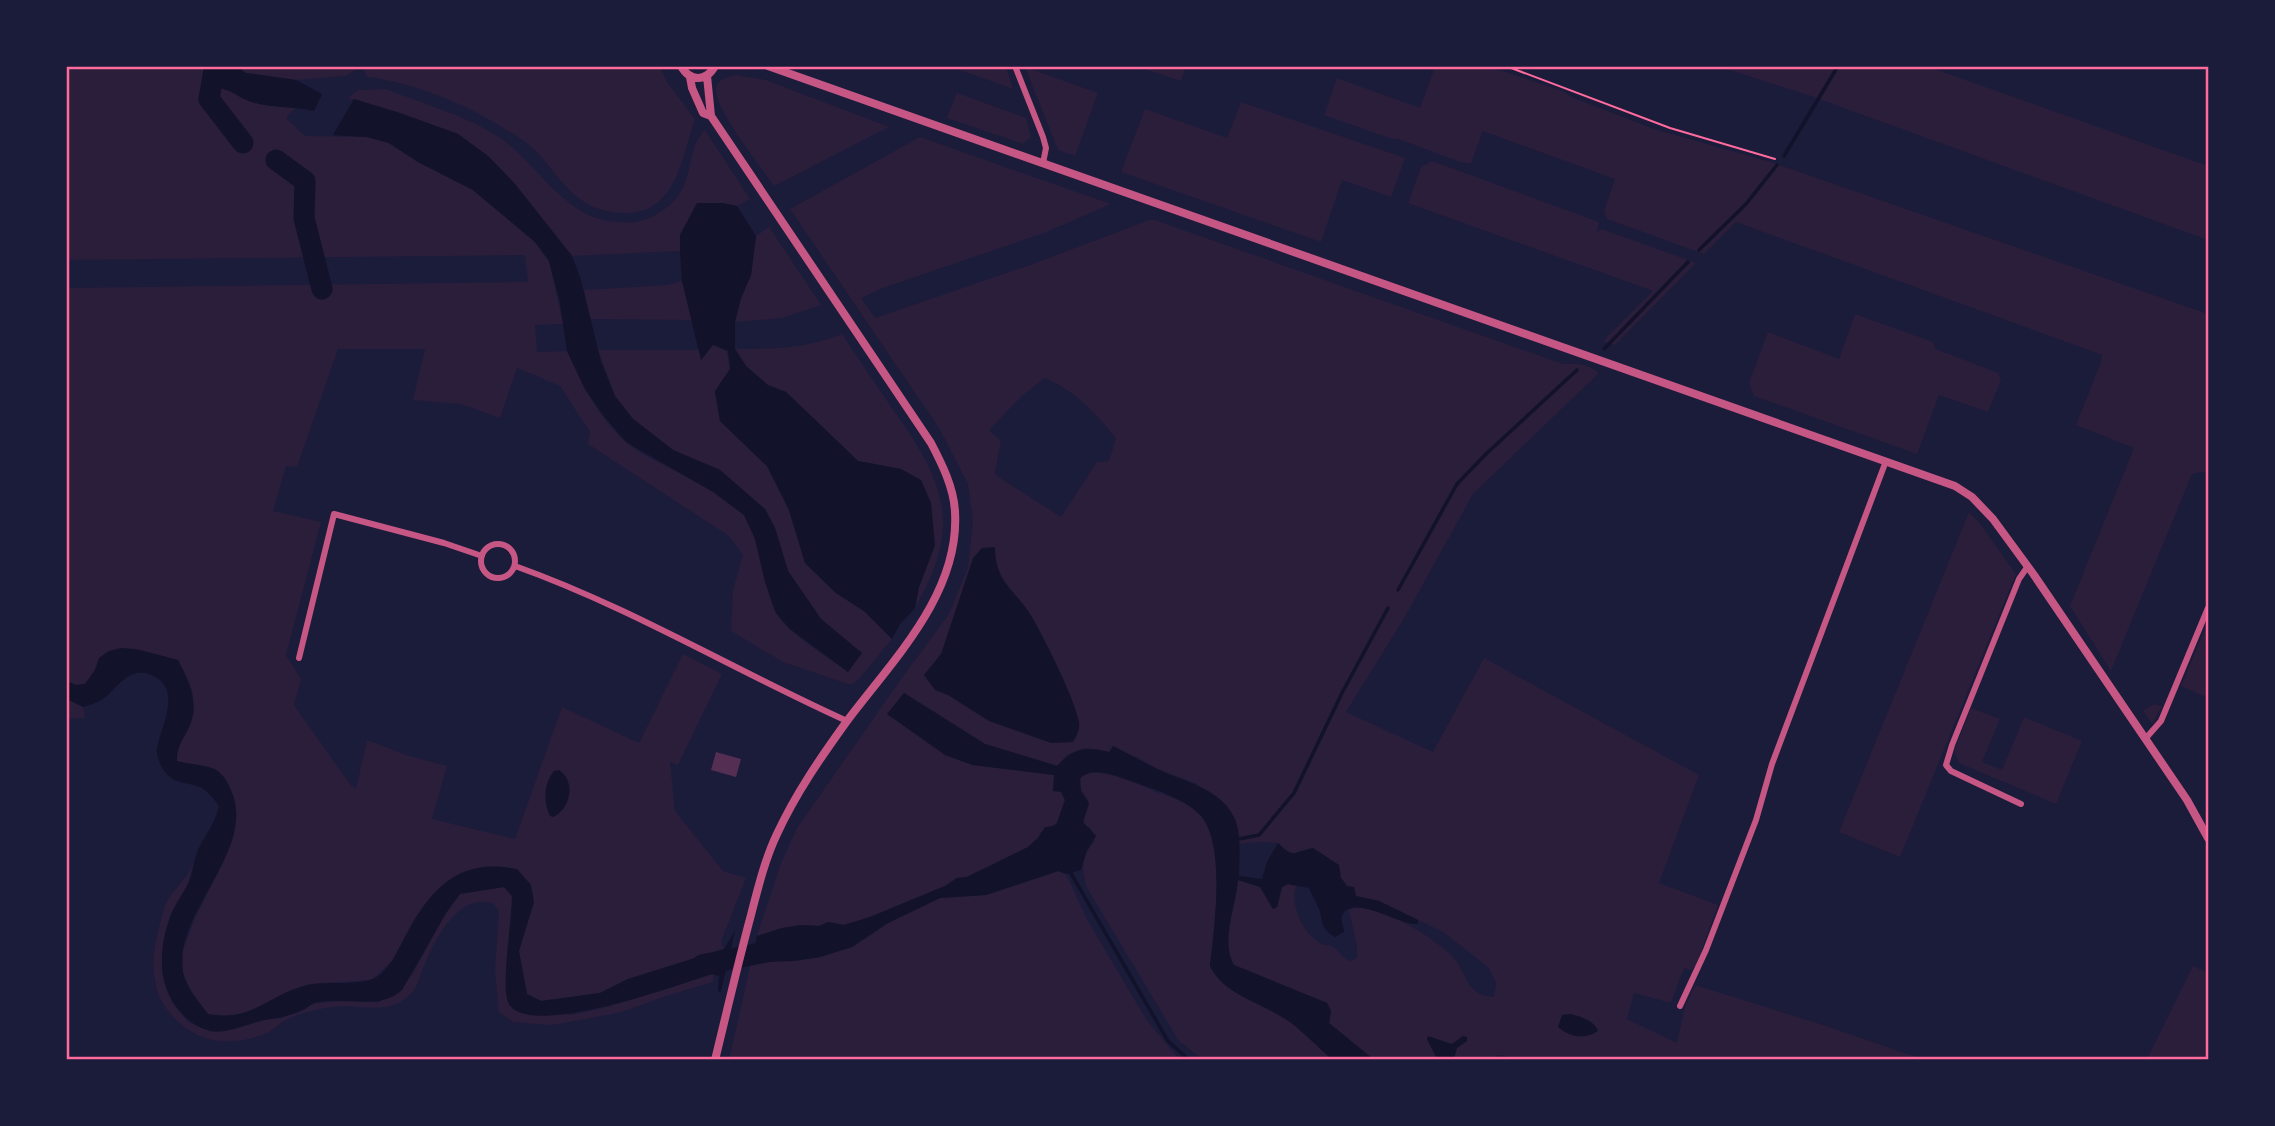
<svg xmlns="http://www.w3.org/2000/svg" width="2275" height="1126" font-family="'Golos Text',sans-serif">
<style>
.green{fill:#2a1e3b;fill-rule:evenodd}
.water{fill:#12122b}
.pier{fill:#1b1b3a}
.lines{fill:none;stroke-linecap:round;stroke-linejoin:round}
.stream{stroke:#12122b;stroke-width:3.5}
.river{stroke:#12122b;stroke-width:21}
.building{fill:#542f53}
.path{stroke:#ff6b9d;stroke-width:2}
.minor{stroke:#c65784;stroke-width:6}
.tertiary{stroke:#c65784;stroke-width:8}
.neatline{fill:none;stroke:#ff6b9d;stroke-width:2.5}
</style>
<rect width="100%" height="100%" fill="#1b1b3a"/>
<!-- green -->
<path class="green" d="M67 67H206L203 78 213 88 221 87 258 103 296 107 286 118 305 136 367 137 389 143 418 162 473 190 535 242 549 261 563 324 535 325 537 352 567 351C582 384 598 417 625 441 641 456 666 465 685 476 704 487 729 498 743 514 760 534 763 585 775 611 785 632 829 657 848 672L861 653 821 619 788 571 775 528 765 509 720 470 673 450 633 419 615 396 598 350H699L701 358 713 344 727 351 730 369 715 392 720 421 767 466 789 510 805 563 836 593 864 611 892 639 859 679 851 685 783 662 731 631 733 590 743 555 729 536 588 444 590 432 560 386 517 368 500 418 461 404 413 400 425 349H338L297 467 286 466 273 511 321 522 286 655 301 679 294 705 350 784 356 789 367 740 406 755 447 766 432 819 515 839 562 707 639 743 683 654 722 674 678 765 670 762 675 811 723 871 746 878 721 942 724 949 628 979 600 993 541 1001 526 994 519 951 531 885 442 886 416 917 393 960 372 980 309 984 245 1014 225 1017 208 1014 191 991 183 973V950L195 918 225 858 217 770 177 761C176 741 194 716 193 696 192 685 183 670 178 660L154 654 99 658 95 670 85 684 76 685 67 681 66 288 528 282 525 255 67 260Z
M238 67H360L346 76 296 80 245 73Z
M362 67H660L667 82 695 119C682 157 676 214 625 213 609 213 593 209 580 199 558 184 546 156 524 141 478 110 423 84 367 77Z
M952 67H1006L1013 89Z
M1025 67 1098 93 1075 156 1058 150Z
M1139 67 1186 66V67L1181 81Z
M1435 67H1490L1563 91 1571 97 1654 129 1774 163 2208 314V471L2192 474 2111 671 2070 606 2134 448 2076 425 2101 362 2102 355 1736 222 1704 254 1607 219 1604 211 1615 179 1483 131 1471 163H1463L1396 138 1395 140 1324 115 1337 78 1420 108Z
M1720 67H1929L2208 166V240L1811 96Z
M736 75 766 80 889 127 774 186C762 168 715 109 716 91 716 79 727 77 736 75Z
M386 89C424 104 465 115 499 137 539 164 564 219 617 222 634 224 647 221 662 211 699 187 682 152 705 130L750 199 737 206 722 203 680 235V251L572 256 515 184 488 156 458 134 400 113 348 98 358 90Z
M957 93 1026 118 1031 137 1023 144 947 118Z
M1241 102 1405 158 1391 197 1342 180 1321 242 1121 172 1145 109 1227 138Z
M920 137 1111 204 1044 233 883 288 861 298 875 318 1030 265 1152 219 1563 364C1577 363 1588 364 1599 373L1473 494 1406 615 1346 712 1433 752 1484 658 1699 775 1659 883 1718 905 1696 965 1691 970 1684 968 1671 1003 1634 993 1627 1019 1677 1043 1685 1007 1695 985 1820 1024 1922 1059 1511 1060 1509 1056 1496 1055V1059H1373L1329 1023 1331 1012 1327 1003 1234 965C1220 941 1236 906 1238 880L1260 887 1273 909 1277 907 1282 887 1288 884 1296 886C1290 905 1303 935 1322 944 1329 947 1327 943 1333 947 1340 952 1342 958 1351 961L1357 958C1359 947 1351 923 1349 910 1352 909 1355 907 1359 907 1379 904 1446 944 1457 962 1468 979 1468 995 1494 997L1496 983 1489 968 1443 932 1379 901 1356 896 1341 878 1302 850 1294 855 1288 853 1278 843 1257 842 1239 844 1237 827 1197 784 1158 769 1137 757 1085 748 1067 755 1058 766 985 744 904 693 945 755 973 765 1054 775 1065 800 1057 823 1041 832 1038 838 1028 847 987 867 967 877 957 878 945 886 870 917 844 925 828 922 819 926 801 925 782 928 757 936 781 863 797 828 899 682 949 614 968 568 973 521 968 484 939 428 790 209ZM1044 378C1074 389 1096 414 1116 438L1109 461 1097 462 1061 517 997 476 995 472 1001 441 989 430 1021 397Z
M1432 161 1599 222 1597 232 1602 229 1696 263 1615 345 1603 341 1653 291 1408 203 1421 167Z
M769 227 821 305 782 318 735 322 741 298 751 275 756 236Z
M682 281 693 320 590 319 584 290 668 285Z
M1855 314 1933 342 1936 349 1998 373 2001 380 1988 412 1939 395 1917 454 1754 396 1749 383 1768 332 1839 359Z
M842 334C860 361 878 388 897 415 947 487 961 528 915 608L919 587 935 545 901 469 858 461 786 392 768 386 746 366 735 349C775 349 804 349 842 334Z
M1969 512 1978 521 2016 574 1900 857 1839 832Z
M2207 624 2208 625V698L2181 686Z
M67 699 83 707 85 718 67 719Z
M2155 704 2162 707 2152 724 2143 710Z
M1971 708 2000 719 1982 762 2002 770 2024 717 2082 741 2056 804 1959 763 1954 751Z
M1092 772C1114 774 1134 782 1154 791 1170 797 1191 803 1202 816 1226 847 1214 929 1210 966L1261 1005 1292 1023 1332 1059H1202L1179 1041 1087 888C1081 869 1081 856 1095 841L1092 830 1083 823 1089 803C1085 793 1073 785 1084 775Z
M194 861 188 883 170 918 164 940 162 974 172 1002 188 1022 212 1032 224 1031 263 1020 281 1018 314 1003 363 1000 378 1003 412 975 446 913 460 893 505 887 512 896 508 1002 571 1015 607 1007 713 974V982L666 996 622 1012 564 1023 550 1025 513 1022 499 1012 495 970 499 912 494 904C460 891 435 939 425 964 418 978 420 988 405 999 383 1015 357 1003 332 1007 317 1009 300 1013 286 1020 280 1023 275 1028 269 1032 241 1045 208 1046 183 1026 173 1018 162 1005 158 993 150 967 154 945 161 920 163 914 164 905 168 900 178 883 186 882 194 861Z
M1059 871 1066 874 1088 921 1146 1019 1179 1059 729 1060 751 962 794 961 820 957 852 947 888 923 940 898 986 895Z
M2193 966 2208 973V1059H2147Z"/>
<!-- water -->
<path class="water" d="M206 67H238L246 73 296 80 322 94 314 111C292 106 264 109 244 99 232 93 226 87 213 89L207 84 203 77Z
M354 99 400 113 458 134 488 156 515 184 572 256 581 280 601 362 615 396 633 419 673 450 720 470 765 509 775 528 788 571 821 619 862 653 848 672 790 629 776 613 765 582 755 539 744 515 713 492 626 442 603 415 585 389 567 351 560 303 549 261 535 242 473 190 418 162 389 143 367 137 333 135Z
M697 203H722L737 206 756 236 751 275 741 298 735 322V349L746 366 768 385 786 392 858 461 901 469 921 480 931 503 935 545 919 587 915 608 900 624 892 639 864 611 836 593 805 563 789 510 767 466 720 421 715 391 730 369 728 351 713 345 701 360 682 281 680 251V235Z
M995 547C995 583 1015 589 1032 617 1045 640 1074 697 1079 722 1080 730 1077 735 1073 742L1051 743 989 721 948 695 935 690 924 675 941 654 973 558 982 548Z
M121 648 136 649 178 660C187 678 198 699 192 719 188 735 176 744 177 761 189 765 210 764 219 772 224 776 228 783 231 790 258 851 172 913 183 972 186 988 199 1002 208 1014 254 1022 268 994 308 985 329 980 365 988 381 974 394 962 399 947 407 933 433 886 460 858 517 869L531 885 534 902 519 951 527 994 541 1001 600 993 628 979 724 949 735 931 721 992 718 991 719 976 712 974C683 983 524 1042 508 1002 501 984 512 920 512 896L504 887 460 894 446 913 402 990C378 1012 345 995 315 1003 310 1005 306 1009 301 1011 291 1015 281 1018 270 1019 253 1021 229 1034 213 1031 198 1029 187 1020 178 1009 157 984 159 947 170 917 174 905 182 896 188 884 192 876 193 867 195 859 200 840 215 826 219 806 214 799 208 791 200 787 185 781 173 785 163 769 160 764 156 754 157 749 160 729 181 693 157 678 151 674 144 672 137 673 122 676 114 691 103 699 97 703 89 705 83 707L67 699 66 681 76 685 85 684 95 670 99 658 109 651Z
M904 693 985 744 1057 766C1073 748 1087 746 1109 752L1113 746C1128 753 1142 762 1157 769 1183 782 1219 787 1234 817 1242 834 1239 858 1239 876L1262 879 1267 862 1278 843C1294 859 1293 852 1313 848L1339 865 1341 878 1347 886 1354 887 1356 896 1379 901 1418 920V924C1401 926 1350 892 1342 916 1340 921 1344 927 1344 932L1335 937C1319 927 1324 923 1319 909 1316 902 1312 895 1309 888L1288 884 1282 887 1277 907 1273 909 1260 887 1238 880C1236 906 1220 941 1234 965L1327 1003 1331 1011 1329 1023 1373 1059H1332C1318 1048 1305 1033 1290 1022 1265 1004 1223 995 1210 966 1214 930 1227 841 1199 814 1182 797 1153 789 1131 781 1116 776 1094 766 1080 778L1081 791 1089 803 1083 822 1096 836 1087 850 1081 870 1066 874 1058 871 986 895 940 898 888 923 852 947 820 957 794 961 751 962 757 936 782 928 801 925 819 926 828 922 844 925 870 917 945 886 957 878 967 877 1028 847 1038 838 1045 827 1054 826 1057 823 1065 800 1061 792 1053 791 1054 775 973 765 945 755 887 714Z
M559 770C576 781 571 809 553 817L550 816C543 802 544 783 554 771Z
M1571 1014C1581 1017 1594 1020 1598 1031 1584 1040 1570 1037 1558 1027L1562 1015Z
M1428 1036 1452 1044 1463 1036 1467 1037V1041L1457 1048 1454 1059H1437L1427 1039Z"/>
<!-- pier -->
<path class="pier" d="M736 928 739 932 724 992 720 995Z"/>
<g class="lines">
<!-- stream -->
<path class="stream" d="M1784 156 1838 66
M1699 250 1746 204 1777 165
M1604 349 1688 262
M1398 590 1457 484 1486 454 1577 370
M1234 840 1259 835 1294 793 1342 693 1388 608
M1069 870 1168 1041 1189 1060"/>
<!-- river -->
<path class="river" d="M214 70 209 99 243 143
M276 160 305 181 304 218 322 289
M702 965 780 949"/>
</g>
<!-- building -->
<path class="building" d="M716 752 741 759 736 777 711 770Z"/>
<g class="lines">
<!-- path -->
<path class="path" d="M1506 66 1670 128 1775 159"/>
<!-- minor -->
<path class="minor" d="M1015 66 1043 137 1046 148 1043 163
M481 561a17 17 0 1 1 34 0a17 17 0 1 1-34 0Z
M515 566C630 607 736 671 847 721
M299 658 334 514 444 543 482 556
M2146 738 2161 721 2208 608
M2021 804 1951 771 1946 765 1952 745 2019 579 2028 566
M1680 1006 1706 950 1756 820 1772 764 1886 461"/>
<!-- tertiary -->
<path class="tertiary" d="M681 66C690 82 706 82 715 66
M768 66 1955 486 1972 497 1993 519 2034 575 2187 800 2208 838
M707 76 711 116
M690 77 692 88 703 113 711 116 931 443C942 464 954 488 955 512 960 594 892 661 847 721 821 757 796 793 777 834 765 859 758 888 751 915 738 963 727 1011 715 1060"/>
</g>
<!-- border -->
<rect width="2275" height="1126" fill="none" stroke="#1b1b3a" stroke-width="136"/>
<rect x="68" y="68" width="2139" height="990" class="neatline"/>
</svg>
